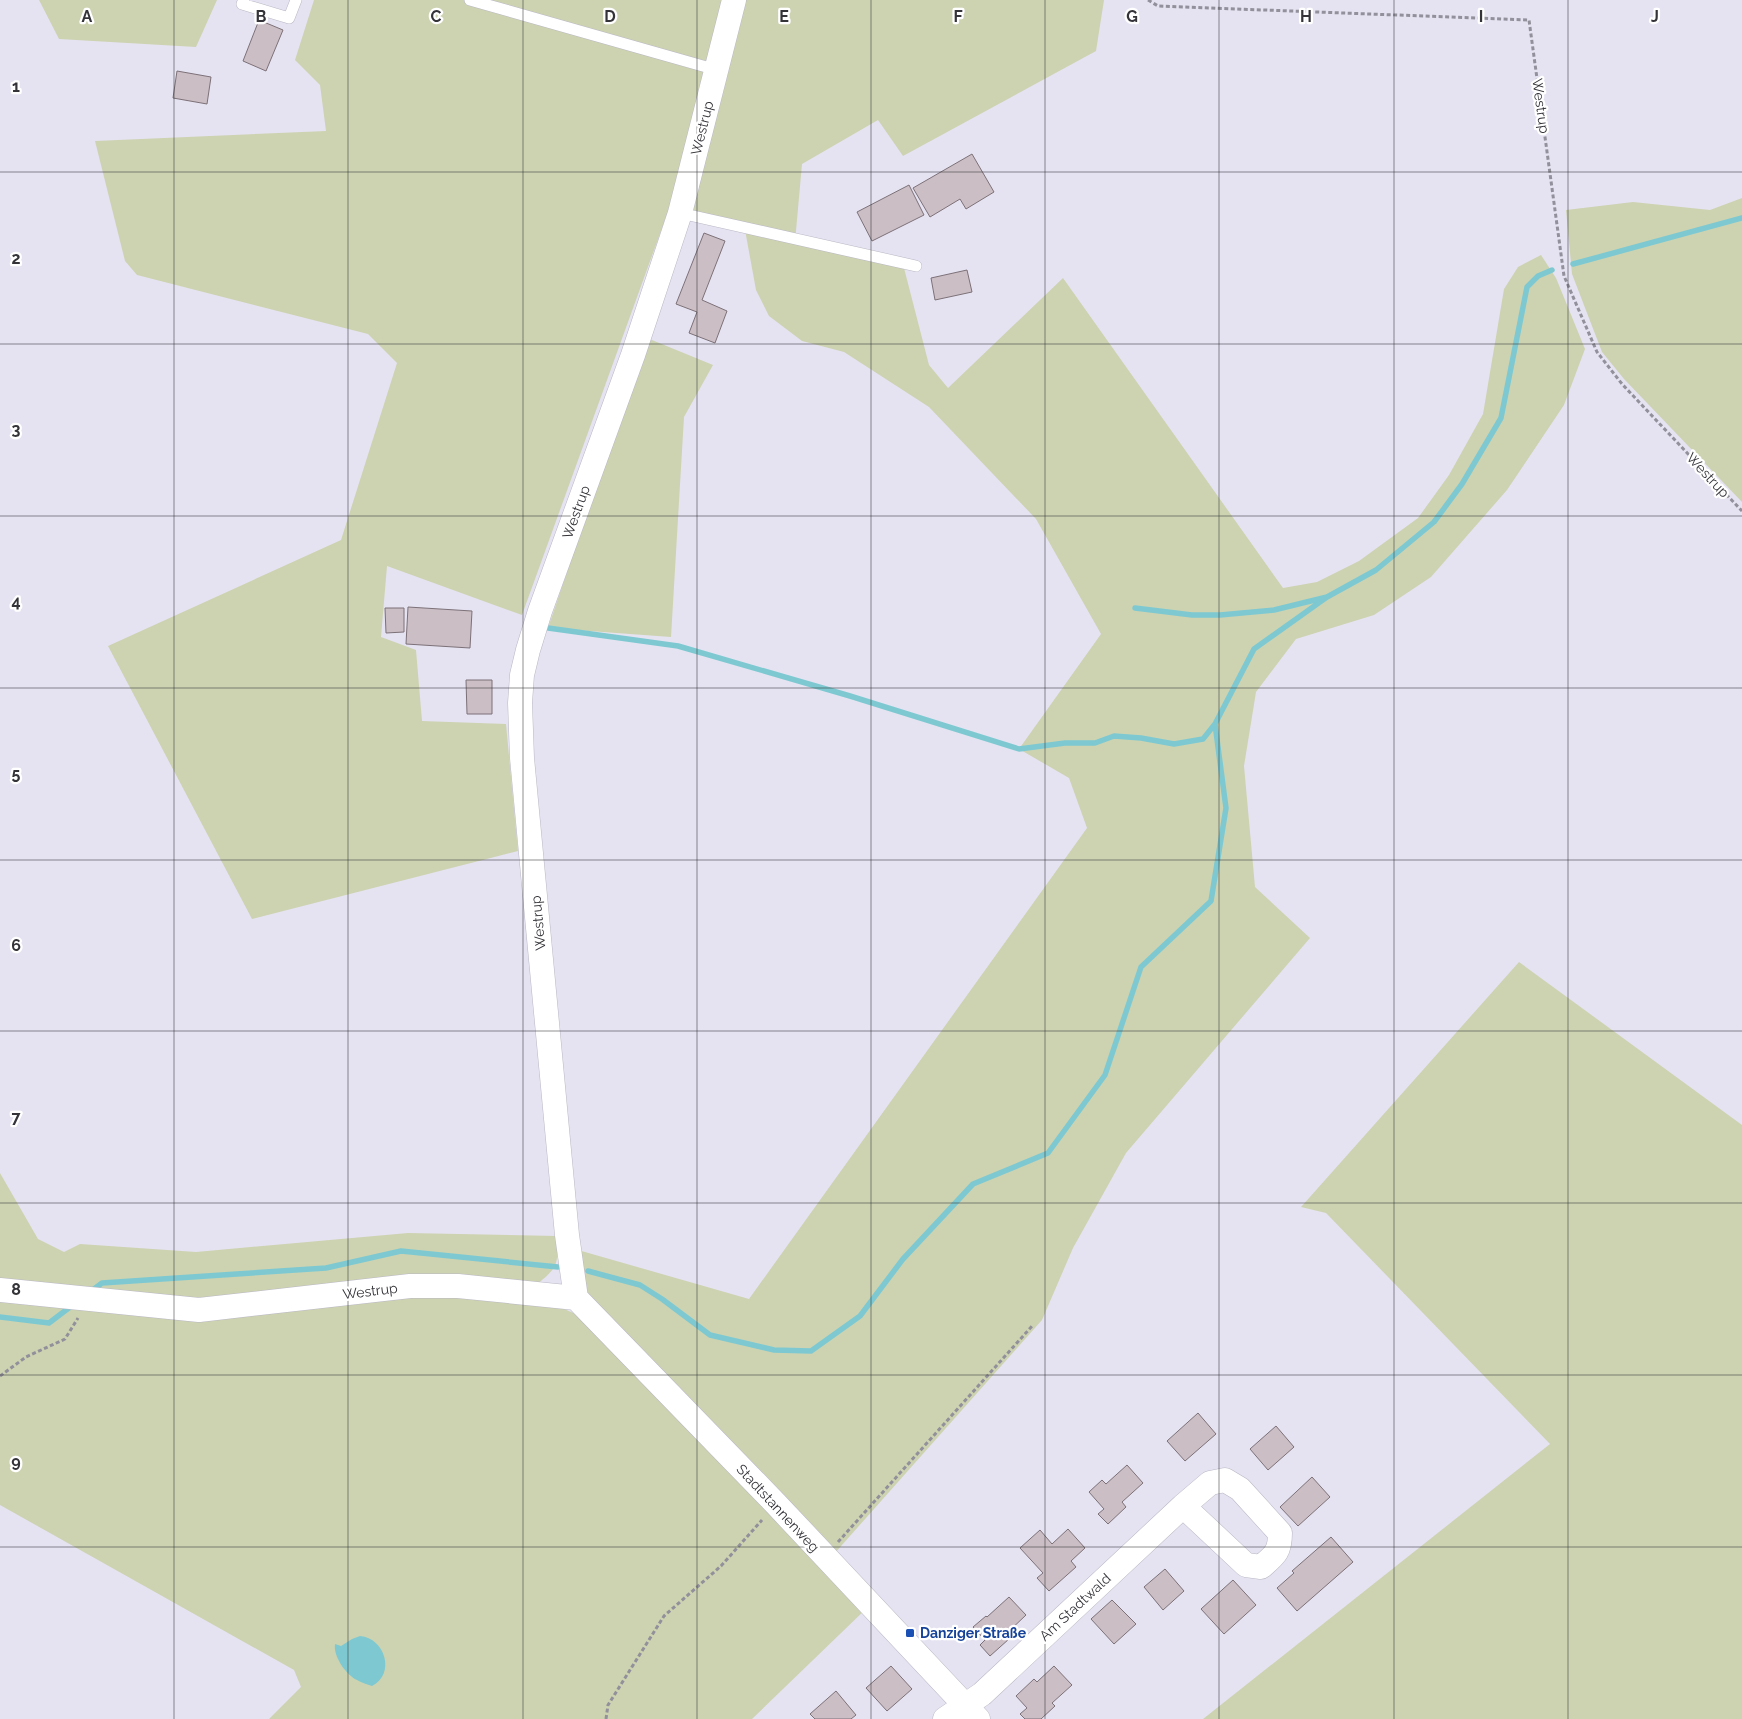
<svg xmlns="http://www.w3.org/2000/svg" width="1742" height="1719" font-family="Raleway,sans-serif">
<style>
.green{fill:#cdd3b1}
.water{fill:#7ec9d1}
.lines{fill:none;stroke-linecap:round;stroke-linejoin:round}
.stream{stroke:#7ec9d1;stroke-width:5.5}
.building{fill:#cbbec5;stroke:#7d7178}
.service-casing{stroke:#b9b8c4;stroke-width:12}
.minor-casing{stroke:#b9b8c4;stroke-width:25}
.path{stroke:#92909a;stroke-width:3;stroke-dasharray:4 2.5;stroke-linecap:butt}
.service{stroke:#fff;stroke-width:11}
.minor{stroke:#fff;stroke-width:24}
.grid{fill:none;stroke:#343338;stroke-width:1;stroke-opacity:0.55}
.transit-dot{fill:#1a4fb4;stroke:#fff;stroke-width:2}
.labels{text-anchor:middle;stroke-width:4.5;stroke-linejoin:round;paint-order:stroke}
.street-label{font-size:14px;fill:#343338;stroke:#fff}
.transit-label{font-size:14px;font-weight:bold;fill:#164399;stroke:#fff;text-anchor:start}
.grid-label{font-size:16px;text-anchor:middle;font-weight:bold;fill:#343338;stroke:#fff;stroke-width:4.5;stroke-linejoin:round;paint-order:stroke}
</style>
<rect width="100%" height="100%" fill="#e5e3f1"/>
<!-- green -->
<path class="green" d="M39 0H217L196 47 59 39Z
M314 0H1104L1096 51 903 156 878 120 802 164 795 242 904 268 929 365 948 388 1063 278 1283 588 1317 582 1359 561 1418 518 1449 475 1483 414 1504 289 1518 267 1541 255 1556 278 1585 349 1564 405 1507 490 1431 577 1374 615 1296 639 1256 692 1244 766 1255 887 1310 938 1126 1153 1073 1248 1042 1320 834 1554 587 1295 578 1250 749 1299 1087 828 1069 778 1019 749 1101 634 1036 519 929 407 844 352 802 341 769 316 756 290 745 230 670 206 522 615 387 566 381 637 416 650 422 721 506 724 518 851 252 919 108 646 341 540 397 363 368 334 137 275 125 261 95 141 326 131 320 85 295 60Z
M1742 198V502L1624 379 1602 352 1572 274 1566 210 1633 202 1710 210Z
M647 338 713 365 684 417 671 637 548 628Z
M1519 962 1742 1125V1719H1203L1550 1444 1326 1213 1301 1207Z
M0 1173 38 1239 64 1252 80 1244 196 1252 408 1233 557 1236C558 1263 559 1267 537 1284L464 1275 195 1300 80 1292 0 1278Z
M457 1293 555 1305 580 1316 868 1607 752 1719H269L301 1687 294 1670 0 1505V1300L81 1308Z"/>
<!-- water -->
<path class="water" d="M360 1636C385 1638 396 1674 372 1686 367 1684 362 1683 357 1680 346 1675 333 1656 335 1644L341 1646 352 1639Z"/>
<g class="lines">
<!-- stream -->
<path class="stream" d="M1573 264 1742 218
M1135 608 1192 615H1220L1274 610 1327 597 1376 570 1434 522 1462 484 1501 418 1527 287 1538 276 1552 270
M548 628 678 646 850 696 1019 749 1065 743H1095L1114 736 1141 738 1174 744 1203 739 1215 724
M588 1271 640 1285 662 1299 710 1335 774 1350 811 1351 860 1316 903 1259 973 1184 1048 1153 1105 1075 1141 967 1211 901 1226 808 1215 724 1254 649 1327 597
M90 1292 102 1283 326 1268 401 1251 558 1267
M0 1317 49 1323 74 1304"/>
</g>
<!-- building -->
<path class="building" d="M259 20 283 30 266 71 243 61Z
M177 71 211 77 207 104 173 98Z
M972 154 994 192 966 209 960 199 930 217 913 188Z
M909 185 924 215 872 241 857 212Z
M704 233 725 241 702 300 727 311 715 343 689 333 697 312 676 304Z
M967 270 972 292 935 300 931 278Z
M408 607 472 611 470 648 406 644Z
M385 608H404V632L386 633Z
M466 680H492V714H467Z
M1198 1413 1216 1434 1185 1461 1167 1441Z
M1276 1426 1294 1447 1268 1470 1250 1449Z
M1127 1465 1143 1483 1122 1502 1126 1507 1108 1524 1098 1514 1104 1509 1089 1492 1102 1480 1106 1484Z
M1312 1477 1330 1497 1298 1526 1280 1507Z
M1068 1529 1085 1548 1071 1561 1076 1567 1049 1591 1037 1578 1043 1573 1020 1548 1040 1530 1052 1544Z
M1331 1537 1353 1562 1297 1611 1277 1588 1294 1573 1292 1571Z
M1165 1569 1184 1591 1163 1610 1144 1587Z
M1233 1580 1256 1605 1224 1634 1201 1609Z
M1009 1597 1026 1615 1005 1635 1009 1639 990 1656 980 1645 985 1640 973 1627 986 1616 987 1617Z
M1112 1600 1136 1624 1114 1644 1091 1619Z
M891 1666 912 1689 887 1711 866 1688Z
M1054 1666 1072 1685 1052 1703 1055 1706 1041 1719H1025L1020 1714 1027 1708 1016 1696 1034 1679 1037 1682Z
M836 1691 856 1715 851 1719H815L810 1714Z"/>
<g class="lines">
<!-- service casing -->
<g class="service-casing">
<path id="service" d="M244 0 242 4 289 18 296 0
M470 0 717 70
M680 213 916 266"/>
</g>
<!-- minor casing -->
<g class="minor-casing">
<path id="minor" d="M0 1290 199 1310 410 1286H458L576 1298
M576 1298 567 1235 522 758 520 703 522 675 528 650 540 611 633 355 680 213 734 0
M576 1298 776 1504 978 1719
M945 1719 982 1694 1183 1506 1210 1483 1225 1480 1240 1489 1280 1533C1280 1552 1275 1555 1261 1567L1246 1565 1183 1506"/>
</g>
<!-- path -->
<path class="path" d="M1148 0 1158 6 1529 20 1564 276 1597 352 1622 384 1742 511
M0 1376 26 1357 65 1339 78 1318
M838 1542 1033 1325
M606 1719 608 1705 664 1616 721 1566 762 1520"/>
<!-- service -->
<use href="#service" class="service"/>
<!-- minor -->
<use href="#minor" class="minor"/>
</g>
<!-- grid -->
<path class="grid" d="M174 0V1719M348 0V1719M523 0V1719M697 0V1719M871 0V1719M1045 0V1719M1219 0V1719M1394 0V1719M1568 0V1719M0 172H1742M0 344H1742M0 516H1742M0 688H1742M0 860H1742M0 1031H1742M0 1203H1742M0 1375H1742M0 1547H1742"/>
<!-- markers -->
<rect class="transit-dot" x="905" y="1628" width="10" height="10" rx="2.5"/>
<g class="labels">
<!-- street labels -->
<g class="street-label">
<text transform="translate(1541 106) rotate(82)" y="5">Westrup</text>
<text transform="translate(702 128) rotate(-76)" y="5">Westrup</text>
<text transform="translate(1708 475) rotate(47)" y="5">Westrup</text>
<text transform="translate(576 512) rotate(-70)" y="5">Westrup</text>
<text transform="translate(538 923) rotate(-95)" y="5">Westrup</text>
<text transform="translate(370 1291) rotate(-7)" y="5">Westrup</text>
<text transform="translate(778 1508) rotate(47)" y="5">Stadtstannenweg</text>
<text transform="translate(1075 1607) rotate(-43)" y="5">Am Stadtwald</text>
</g>
<!-- transit labels -->
<g class="transit-label">
<text x="920" y="1638">Danziger Straße</text>
</g>
</g>
<g class="grid-label">
<text x="87" y="22">A</text>
<text x="261" y="22">B</text>
<text x="436" y="22">C</text>
<text x="610" y="22">D</text>
<text x="784" y="22">E</text>
<text x="958" y="22">F</text>
<text x="1132" y="22">G</text>
<text x="1306" y="22">H</text>
<text x="1481" y="22">I</text>
<text x="1655" y="22">J</text>
<text x="16" y="92">1</text>
<text x="16" y="264">2</text>
<text x="16" y="435">3</text>
<text x="16" y="607">4</text>
<text x="16" y="779">5</text>
<text x="16" y="951">6</text>
<text x="16" y="1123">7</text>
<text x="16" y="1295">8</text>
<text x="16" y="1467">9</text>
</g>
</svg>
